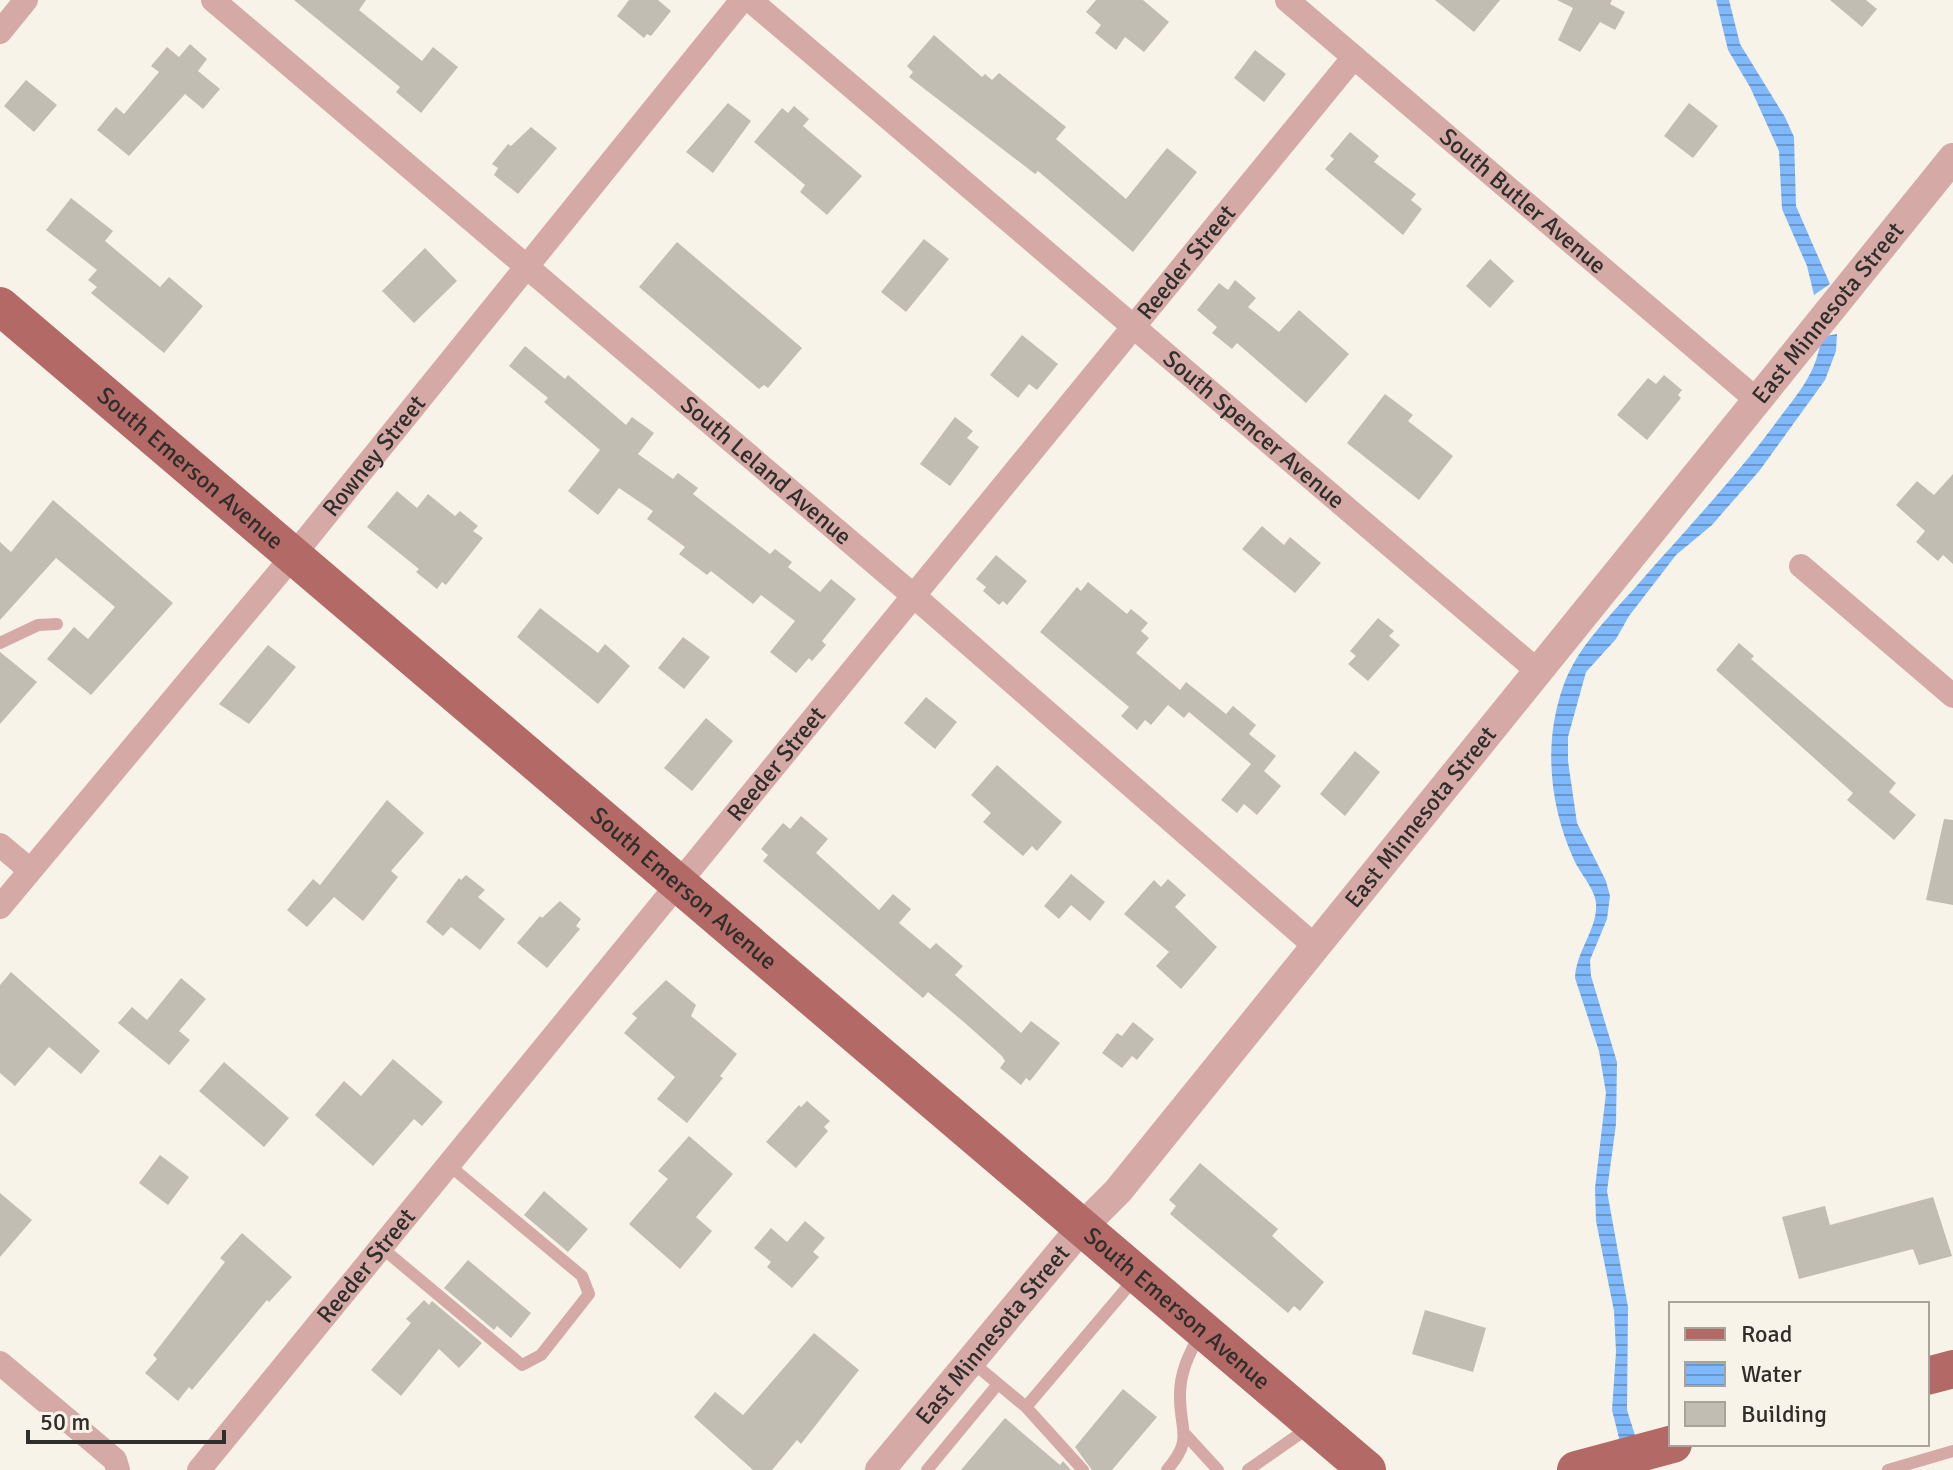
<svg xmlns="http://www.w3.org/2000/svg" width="1953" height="1470" font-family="Signika,sans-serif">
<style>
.water{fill:url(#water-rules)}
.building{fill:#c2bdb2}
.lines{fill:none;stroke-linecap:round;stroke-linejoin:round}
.service{stroke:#d4a9a6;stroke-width:12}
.minor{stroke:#d4a9a6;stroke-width:24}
.tertiary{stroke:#d4a9a6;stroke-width:30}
.primary{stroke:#b36966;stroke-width:38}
.labels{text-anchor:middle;stroke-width:6;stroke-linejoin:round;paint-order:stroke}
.street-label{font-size:24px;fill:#302e2a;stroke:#f8f3e8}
</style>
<defs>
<pattern id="water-rules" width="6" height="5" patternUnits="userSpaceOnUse" patternTransform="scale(2)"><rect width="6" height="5" fill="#80b9fb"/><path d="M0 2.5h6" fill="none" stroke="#6997cb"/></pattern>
</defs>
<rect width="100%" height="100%" fill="#f8f3e8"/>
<!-- water -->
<path class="water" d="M1716 0H1729L1740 44 1785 117 1794 137 1796 206 1830 284 1814 295 1807 266 1782 209 1779 151 1750 87 1728 50Z
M1837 334 1836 351 1825 380 1760 470 1712 525 1676 555 1629 616 1616 639 1586 672 1568 737V761L1577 823 1606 881 1610 896 1607 919 1590 960 1591 976 1617 1062 1616 1124 1607 1191 1628 1307 1627 1410 1646 1470H1627L1612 1410 1616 1352 1614 1311 1596 1221 1595 1188 1606 1093 1599 1051 1575 978C1576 951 1598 929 1596 903 1595 889 1580 873 1574 860 1549 805 1543 741 1564 684 1578 645 1614 612 1640 582 1688 527 1738 475 1781 416 1800 391 1818 370 1821 337Z"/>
<!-- building -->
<path class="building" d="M294 0H366L359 10 422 61 433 47 458 67 421 113 396 92 400 87Z
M629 0H658L671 11 651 36 647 34 644 38 617 16Z
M1096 0H1143L1169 22 1144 52 1125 37 1116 50 1095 33 1101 25 1086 12Z
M1435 0H1500L1474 32Z
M1557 0H1612L1610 4 1625 12 1615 30 1600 22 1580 52 1558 40 1573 8Z
M1830 0H1866L1877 9 1862 27Z
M934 35 982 77 985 74 992 80 999 73 1066 127 1056 139 1126 199 1167 148 1197 172 1133 252 1038 171 1035 174 909 77 913 72 907 66Z
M190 44 207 59 198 71 220 89 203 109 185 94 129 156 97 130 116 107 124 114 159 72 151 66 167 47 179 57Z
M1255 50 1286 74 1264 102 1234 78Z
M26 80 57 105 34 132 4 106Z
M728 103 751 121 713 173 686 152Z
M1689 103 1718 126 1693 158 1664 136Z
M794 106 809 119 803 126 862 176 827 215 800 192 805 185 754 142 782 108 788 113Z
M531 127 557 148 518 194 494 175 498 168 492 164 508 144 511 146Z
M1350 132 1379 156 1374 162 1416 194 1411 200 1422 209 1403 235 1325 169 1334 159 1330 156Z
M71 198 113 231 105 241 160 287 169 277 203 306 164 353 91 293 97 287 88 280 97 270 46 230Z
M924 239 949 259 906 312 881 292Z
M677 242 802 348 768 388 764 385 759 389 639 287Z
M425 248 457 281 414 323 382 291Z
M1490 259 1514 281 1490 308 1466 286Z
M1235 280 1256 298 1248 307 1279 332 1299 310 1349 354 1306 403 1237 343 1232 349 1212 333 1217 327 1197 310 1219 283 1228 290Z
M1022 335 1058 364 1037 390 1029 384 1018 398 990 375Z
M525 346 565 379 568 375 626 425 632 417 654 433 638 454 673 479 678 473 698 488 693 494 770 554 775 549 792 562 788 567 820 592 831 579 856 599 822 641 826 645 812 661 809 658 796 673 770 652 795 621 761 595 753 604 711 571 707 575 679 554 685 547 647 519 653 511 619 488 598 515 568 491 600 450 544 402 548 398 509 366Z
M1664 375 1682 390 1678 395 1681 398 1647 440 1617 415 1648 378 1656 384Z
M1385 394 1413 415 1408 421 1453 456 1419 500 1347 443Z
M955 417 973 431 967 438 979 447 950 486 920 464Z
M1953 474V564L1943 555 1938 561 1916 542 1925 531 1896 505 1917 481 1934 495Z
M397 491 417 508 428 494 455 516 460 511 478 526 473 531 483 538 446 585 442 582 437 589 416 572 419 569 367 527Z
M53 500 173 603 91 695 47 659 74 627 88 639 115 607 56 558 0 620V542L11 552Z
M1262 526 1284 545 1290 537 1321 563 1295 593 1242 549Z
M996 555 1027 581 1007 605 1003 601 999 605 983 591 986 587 976 579Z
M1088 582 1127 614 1131 609 1148 623 1141 631 1149 638 1136 653 1180 690 1186 682 1226 714 1233 706 1256 725 1249 734 1276 756 1264 771 1281 786 1257 815 1244 804 1237 813 1221 800 1251 764 1189 712 1184 718 1168 705 1178 693 1151 725 1145 720 1137 730 1121 716 1129 707 1040 632 1077 587 1081 591Z
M540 608 598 653 605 644 630 666 598 704 517 637Z
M1378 618 1394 631 1389 636 1400 645 1368 681 1348 664 1356 656 1350 651Z
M683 637 710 657 684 689 658 668Z
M1739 643 1754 656 1751 659 1896 783 1889 792 1916 815 1894 840 1847 800 1853 793 1716 670Z
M268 645 296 667 249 724 219 704Z
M0 652 37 682 0 724Z
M926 697 957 722 935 749 904 723Z
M706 718 733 741 692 791 664 768Z
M1355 751 1380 772 1345 816 1320 794Z
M997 765 1062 822 1037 851 1032 846 1023 856 983 822 991 813 971 795Z
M387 800 424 833 391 871 398 877 363 921 334 897 307 927 287 910 313 879 320 885Z
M801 816 828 839 816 853 879 910 893 894 911 909 899 923 930 949 936 943 963 966 955 975 1021 1033 1031 1021 1060 1043 1030 1081 1026 1078 1021 1085 1000 1068 1005 1061 1002 1056 965 1023 928 992 923 998 763 861 768 855 761 849 783 823 790 829Z
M1944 819 1953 820V905L1926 900Z
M1071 874 1105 902 1090 921 1071 905 1059 919 1044 906Z
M466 875 485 890 478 897 505 919 480 950 451 927 443 936 426 922 459 878 461 880Z
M1168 879 1186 895 1175 907 1217 947 1181 989 1156 966 1169 952 1124 914 1154 880 1161 887Z
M560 901 581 919 576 926 580 929 547 968 517 943 540 916 542 918Z
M11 972 100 1051 81 1074 49 1047 15 1086 0 1073V985Z
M181 978 206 999 179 1031 190 1040 169 1065 118 1023 132 1007 147 1020Z
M666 980 696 1005 691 1016 737 1054 720 1076 723 1078 687 1123 657 1099 675 1077 624 1033 637 1018 632 1014Z
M1133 1022 1154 1039 1137 1060 1132 1056 1122 1068 1102 1053 1117 1033 1122 1036Z
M393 1059 443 1102 422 1126 414 1119 373 1166 315 1115 344 1081 361 1096Z
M224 1062 289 1118 264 1147 199 1091Z
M807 1101 830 1121 824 1127 828 1131 796 1168 766 1142 799 1105 801 1107Z
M689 1136 733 1174 696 1217 712 1231 680 1269 629 1224 668 1179 658 1171Z
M160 1155 189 1177 168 1205 139 1183Z
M1200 1163 1278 1229 1272 1236 1324 1282 1300 1311 1294 1306 1288 1313 1170 1214 1176 1206 1169 1200Z
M544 1191 588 1229 568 1252 524 1215Z
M0 1193 32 1220 0 1257Z
M1933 1197 1952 1256 1919 1265 1913 1249 1799 1279 1782 1217 1825 1206 1830 1225Z
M805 1221 825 1238 813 1252 819 1257 792 1288 767 1267 771 1262 754 1248 771 1228 787 1242Z
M242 1233 292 1277 269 1302 267 1300 192 1390 189 1387 178 1401 145 1373 157 1359 153 1355 225 1262 220 1258Z
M468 1260 531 1313 511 1338 497 1326 494 1330 444 1288Z
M424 1300 429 1305 432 1301 482 1343 459 1368 439 1349 401 1396 371 1370 411 1323 406 1319Z
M1425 1310 1486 1328 1473 1372 1412 1354Z
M814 1333 859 1370 801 1444 797 1440 772 1470H753L694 1417 715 1392 743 1415Z
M1123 1389 1157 1417 1112 1470H1092L1075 1447Z
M1005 1418 1060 1465 1063 1461 1071 1470H961Z"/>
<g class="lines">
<!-- service -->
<path class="service" d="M0 643 38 625 57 624
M382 1248 522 1365 541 1355 589 1294 582 1276 450 1166
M972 1362 1026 1407 1136 1277
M1026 1407 1083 1470
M1186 1435 1218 1470
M927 1470 998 1384
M1167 1470C1193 1439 1181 1434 1180 1399 1179 1373 1189 1354 1201 1332
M1248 1470 1308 1428
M1888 1470 1953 1451"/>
<!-- minor -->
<g class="minor">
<path id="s1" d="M213 0 915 597 1316 947"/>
<path id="s2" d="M750 0 1540 673"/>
<path id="s3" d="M1287 0 1758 401"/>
<path d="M0 32 26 0"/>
<path d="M1801 566 1953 696"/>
<path d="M0 845 30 870"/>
<path id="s4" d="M0 907 293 556 742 0"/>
<path d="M0 1363 115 1460 118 1470"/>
<path id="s5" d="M199 1470 1354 57"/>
</g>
<!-- tertiary -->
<path class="tertiary" id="s6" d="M880 1470 1082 1227 1118 1191 1953 158"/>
<!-- primary -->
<g class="primary">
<path id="s7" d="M0 306 1367 1470"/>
<path d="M1927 1376 1953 1369"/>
<path d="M1576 1470 1673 1444"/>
</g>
</g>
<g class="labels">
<!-- street labels -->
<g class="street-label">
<text dy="8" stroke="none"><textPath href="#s3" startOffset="310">South Butler Avenue</textPath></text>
<text dy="8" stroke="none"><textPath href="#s5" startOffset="1560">Reeder Street</textPath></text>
<text dy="8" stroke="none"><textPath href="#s6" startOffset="1496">East Minnesota Street</textPath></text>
<text dy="8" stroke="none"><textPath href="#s2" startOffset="662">South Spencer Avenue</textPath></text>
<text dy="8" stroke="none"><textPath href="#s4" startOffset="586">Rowney Street</textPath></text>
<text dy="8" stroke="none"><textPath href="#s7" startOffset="250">South Emerson Avenue</textPath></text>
<text dy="8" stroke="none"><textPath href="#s1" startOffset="726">South Leland Avenue</textPath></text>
<text dy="8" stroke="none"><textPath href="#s5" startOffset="912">Reeder Street</textPath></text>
<text dy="8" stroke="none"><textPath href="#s6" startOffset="848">East Minnesota Street</textPath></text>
<text dy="8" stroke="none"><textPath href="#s7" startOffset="898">South Emerson Avenue</textPath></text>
<text dy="8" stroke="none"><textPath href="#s5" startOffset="264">Reeder Street</textPath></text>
<text dy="8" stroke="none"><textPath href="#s7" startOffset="1546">South Emerson Avenue</textPath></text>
<text dy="8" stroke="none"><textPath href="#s6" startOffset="176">East Minnesota Street</textPath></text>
</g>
</g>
<!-- legend -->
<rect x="1669" y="1302" width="260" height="144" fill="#f8f3e8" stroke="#a8a49c" stroke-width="2"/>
<rect x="1685" y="1328" width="40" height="12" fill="#b36966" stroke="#a8a49c" stroke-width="2"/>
<text x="1741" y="1342" font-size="24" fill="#302e2a">Road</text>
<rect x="1685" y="1362" width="40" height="24" fill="url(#water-rules)" stroke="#a8a49c" stroke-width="2"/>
<text x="1741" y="1382" font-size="24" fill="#302e2a">Water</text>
<rect x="1685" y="1402" width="40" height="24" fill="#c2bdb2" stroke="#a8a49c" stroke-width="2"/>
<text x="1741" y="1422" font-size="24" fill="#302e2a">Building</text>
<!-- scale -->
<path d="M28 1430v12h196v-12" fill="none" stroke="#302e2a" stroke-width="4"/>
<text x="40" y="1430" font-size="24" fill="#302e2a" stroke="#f8f3e8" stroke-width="6" paint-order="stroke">50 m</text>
</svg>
